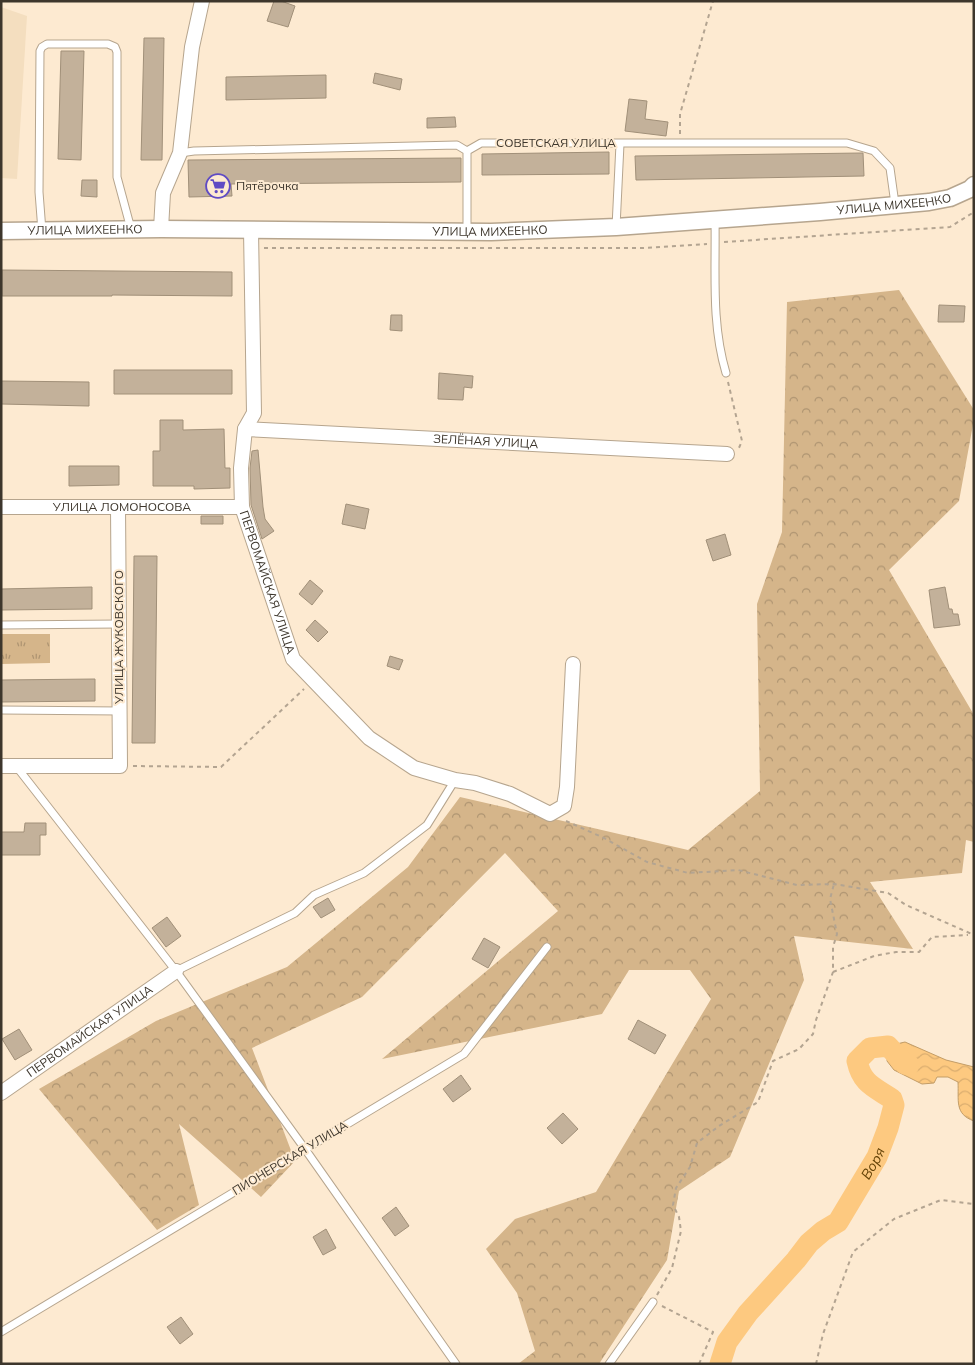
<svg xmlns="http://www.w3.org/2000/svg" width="975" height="1365" font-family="Mulish,sans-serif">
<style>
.built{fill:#f4debf}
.forest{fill:url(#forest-crowns)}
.park{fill:url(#park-tufts)}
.water{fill:url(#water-waves);stroke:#c39d67}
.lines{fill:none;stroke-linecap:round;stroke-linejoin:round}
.river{stroke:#fdc980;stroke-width:21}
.building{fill:#c3b19a;stroke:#a19079}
.service-casing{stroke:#b6a58e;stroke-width:9}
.minor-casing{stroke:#b6a58e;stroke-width:16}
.tertiary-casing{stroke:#b6a58e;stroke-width:19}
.path{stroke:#b3a491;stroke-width:2;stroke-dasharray:4 4;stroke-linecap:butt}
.service{stroke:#fff;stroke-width:7}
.minor{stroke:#fff;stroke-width:14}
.tertiary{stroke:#fff;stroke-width:16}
.labels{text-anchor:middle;stroke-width:4;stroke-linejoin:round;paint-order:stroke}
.street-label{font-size:12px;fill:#3d362c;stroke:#fdead1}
.poi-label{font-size:12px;fill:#3d362c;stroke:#fdead1;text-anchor:start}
.water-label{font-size:14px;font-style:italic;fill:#654307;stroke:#fdead1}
</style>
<defs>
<pattern id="forest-crowns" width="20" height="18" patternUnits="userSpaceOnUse" patternTransform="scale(1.25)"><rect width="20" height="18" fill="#d5b58a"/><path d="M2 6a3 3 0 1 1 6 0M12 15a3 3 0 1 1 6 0" fill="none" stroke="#ae9471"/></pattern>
<pattern id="park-tufts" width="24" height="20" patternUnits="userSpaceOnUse" patternTransform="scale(1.25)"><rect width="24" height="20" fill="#d5b58a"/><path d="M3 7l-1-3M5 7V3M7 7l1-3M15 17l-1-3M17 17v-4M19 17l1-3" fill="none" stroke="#ae9471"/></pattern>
<pattern id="water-waves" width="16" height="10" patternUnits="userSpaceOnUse" patternTransform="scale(1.25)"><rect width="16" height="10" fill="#fdc980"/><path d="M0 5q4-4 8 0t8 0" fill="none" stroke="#daad6f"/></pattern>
</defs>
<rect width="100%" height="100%" fill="#fdead1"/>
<!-- built -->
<path class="built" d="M1 7 27 16 17 179 1 178Z"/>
<!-- forest -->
<path class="forest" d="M899 290 974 410V419L959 501 889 570 974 715V842L966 840 962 873 870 882 913 949 794 936 804 980 730 1157 679 1191 667 1260 599 1364H518L535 1351 517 1293 486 1249 515 1219 596 1192 711 999 690 970H629L602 1014 382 1059 558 911 505 853 362 997 252 1048 295 1161 261 1197 179 1124 199 1205 157 1230 39 1089 156 1021 287 967 408 867 460 797 688 850 760 791 757 604 782 532 787 302Z"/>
<!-- park -->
<path class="park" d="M2 634H50V663L2 664Z"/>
<!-- water -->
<path class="water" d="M905 1042 946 1060 974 1067V1121C954 1114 959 1100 958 1082L948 1077H937L934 1083 922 1084 894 1070 887 1061 888 1046Z"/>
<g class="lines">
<!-- river -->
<path class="river" id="s1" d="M720 1364 727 1342 748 1313 796 1260 809 1243 823 1231 838 1222 877 1157 888 1128 894 1105 892 1099C874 1087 862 1084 857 1061L870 1048 888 1046 905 1064 909 1065"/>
</g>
<!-- building -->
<path class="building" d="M274 1H281L295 6 288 27 267 21Z
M144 38H164L162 160H141Z
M61 51H84L81 160 58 159Z
M375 73 402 79 400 90 373 83Z
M326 75V98L226 100V77Z
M629 99 647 101 645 119 668 122 666 136 625 131Z
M455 117 456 127 427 128V118Z
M609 152V174L482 175V154Z
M861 153H863L864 176 636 180 635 156Z
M461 158V182L231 184 232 196 189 197 188 160Z
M82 180H97V197L81 196Z
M2 270 232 272V296L112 295V296H2Z
M939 305 965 306 964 322H938Z
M391 315H402V331L390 330Z
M114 370H232V394H114Z
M439 373 473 376 472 388 464 387 463 400 438 399Z
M1 381 89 382V406L1 404Z
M160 420H183V430L224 429 225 468H230V488L194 489V486H153V451H160Z
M258 450 263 507 265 519 274 531 262 539 251 505 250 468 252 451Z
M69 466H119V485L69 486Z
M346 504 369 509 365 529 342 524Z
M201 516H223V524H201Z
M725 534 731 555 713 561 706 540Z
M134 556H157L155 743H132Z
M310 580 323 591 312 605 299 594Z
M92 587V609L1 610V589Z
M945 587 949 609H952L953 614H958L960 625 934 628 929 590Z
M315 620 328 632 318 642 306 630Z
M390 656 403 660 399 670 387 666Z
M95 679V701L1 702V680Z
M25 823H46V835H40V855H1V832H24Z
M328 898 335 910 321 918 313 907Z
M167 917 181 936 166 947 152 928Z
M484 938 500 947 488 968 472 959Z
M638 1020 666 1035 655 1054 628 1039Z
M19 1029 32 1050 15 1060 2 1039Z
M461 1075 471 1089 453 1102 443 1089Z
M563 1113 578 1129 562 1144 547 1128Z
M396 1207 409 1226 395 1236 382 1218Z
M326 1229 336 1248 323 1255 313 1237Z
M181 1317 193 1334 180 1344 167 1327Z"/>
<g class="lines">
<!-- service casing -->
<g class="service-casing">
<path id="service" d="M180 153 194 151 457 145 467 151 481 143H847L874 151 890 168 895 204
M715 220C716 271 711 323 726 373
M616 227 620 144
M42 231 39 192 40 51 42 47 47 44H108L115 47 117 52V177L131 229
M467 231V151
M1 625 119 624
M1 710 120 711
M16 766 176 971 305 1149 456 1364
M176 971 295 913 314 895 364 873 427 825 455 780
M1 1332 464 1054 547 947
M609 1364 653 1302"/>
</g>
<!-- minor casing -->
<g class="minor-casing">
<g id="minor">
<path d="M161 229 163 193 180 153 192 47 202 1"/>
<path id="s2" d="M251 230 254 413 245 429 241 468 242 507 293 659 369 738 414 768 455 780 475 783 510 794 550 814 564 806 567 787 573 664"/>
<path id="s3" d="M245 429 727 454"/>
<path id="s4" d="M1 507H242"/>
<path d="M1 766H120L118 507"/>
<path id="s5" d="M1 1093 176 971"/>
</g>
</g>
<!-- tertiary casing -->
<g class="tertiary-casing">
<g id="tertiary">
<path id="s6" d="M1 231 161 229 491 232 616 227 820 212 929 202 950 198 970 189 974 185"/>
</g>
</g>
<!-- path -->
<path class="path" d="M680 134V114L713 1
M724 242 950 227 974 212
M264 248H642L707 244
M728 382 742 441 738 450
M133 766 221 767 304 689
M566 821 604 838 647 862 688 873 738 870 797 885 834 884 888 893 906 905 974 935
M833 972 874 956 896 952H919L932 937 968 935
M657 1295 672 1268 681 1231 679 1217 673 1205 676 1188 690 1167 697 1143 719 1126 758 1102 773 1061 799 1049 813 1034 816 1020 833 972V947L837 934 830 899 834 884
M662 1306 713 1332 699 1364
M816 1364 823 1334 853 1252 894 1219 941 1200 974 1204"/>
<!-- service -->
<use href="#service" class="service"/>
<!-- minor -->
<use href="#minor" class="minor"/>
<!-- tertiary -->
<use href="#tertiary" class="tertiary"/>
</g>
<!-- icons -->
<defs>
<g id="supermarket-ring" transform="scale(1.25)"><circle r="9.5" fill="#fdead1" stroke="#5f4bc4" stroke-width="1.5"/><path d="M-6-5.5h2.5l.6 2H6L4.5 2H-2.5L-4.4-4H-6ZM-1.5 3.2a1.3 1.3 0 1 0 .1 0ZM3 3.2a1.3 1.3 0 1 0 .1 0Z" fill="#5f4bc4"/></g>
</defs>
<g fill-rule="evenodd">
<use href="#supermarket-ring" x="218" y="186"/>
</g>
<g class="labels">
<!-- street labels -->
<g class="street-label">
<text x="556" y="147">СОВЕТСКАЯ УЛИЦА</text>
<text dy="4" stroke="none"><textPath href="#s6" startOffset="894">УЛИЦА МИХЕЕНКО</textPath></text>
<text dy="4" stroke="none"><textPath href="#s6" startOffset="84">УЛИЦА МИХЕЕНКО</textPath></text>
<text dy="4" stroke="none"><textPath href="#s6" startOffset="489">УЛИЦА МИХЕЕНКО</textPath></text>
<text dy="4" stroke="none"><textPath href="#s3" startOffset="241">ЗЕЛЁНАЯ УЛИЦА</textPath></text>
<text dy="4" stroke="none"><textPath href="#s4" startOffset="121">УЛИЦА ЛОМОНОСОВА</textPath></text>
<text dy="4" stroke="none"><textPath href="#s2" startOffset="359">ПЕРВОМАЙСКАЯ УЛИЦА</textPath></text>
<text transform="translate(119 637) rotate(-90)" y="4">УЛИЦА ЖУКОВСКОГО</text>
<text dy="4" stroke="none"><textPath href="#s5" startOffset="108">ПЕРВОМАЙСКАЯ УЛИЦА</textPath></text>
<text transform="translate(290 1158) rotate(-31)" y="4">ПИОНЕРСКАЯ УЛИЦА</text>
</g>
<!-- poi labels -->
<g class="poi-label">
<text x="236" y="190">Пятёрочка</text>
</g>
<!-- water labels -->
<g class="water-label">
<text dy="5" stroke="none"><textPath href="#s1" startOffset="256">Воря</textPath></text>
</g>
</g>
<!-- border -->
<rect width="975" height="1365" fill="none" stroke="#3d362c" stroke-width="5"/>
</svg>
